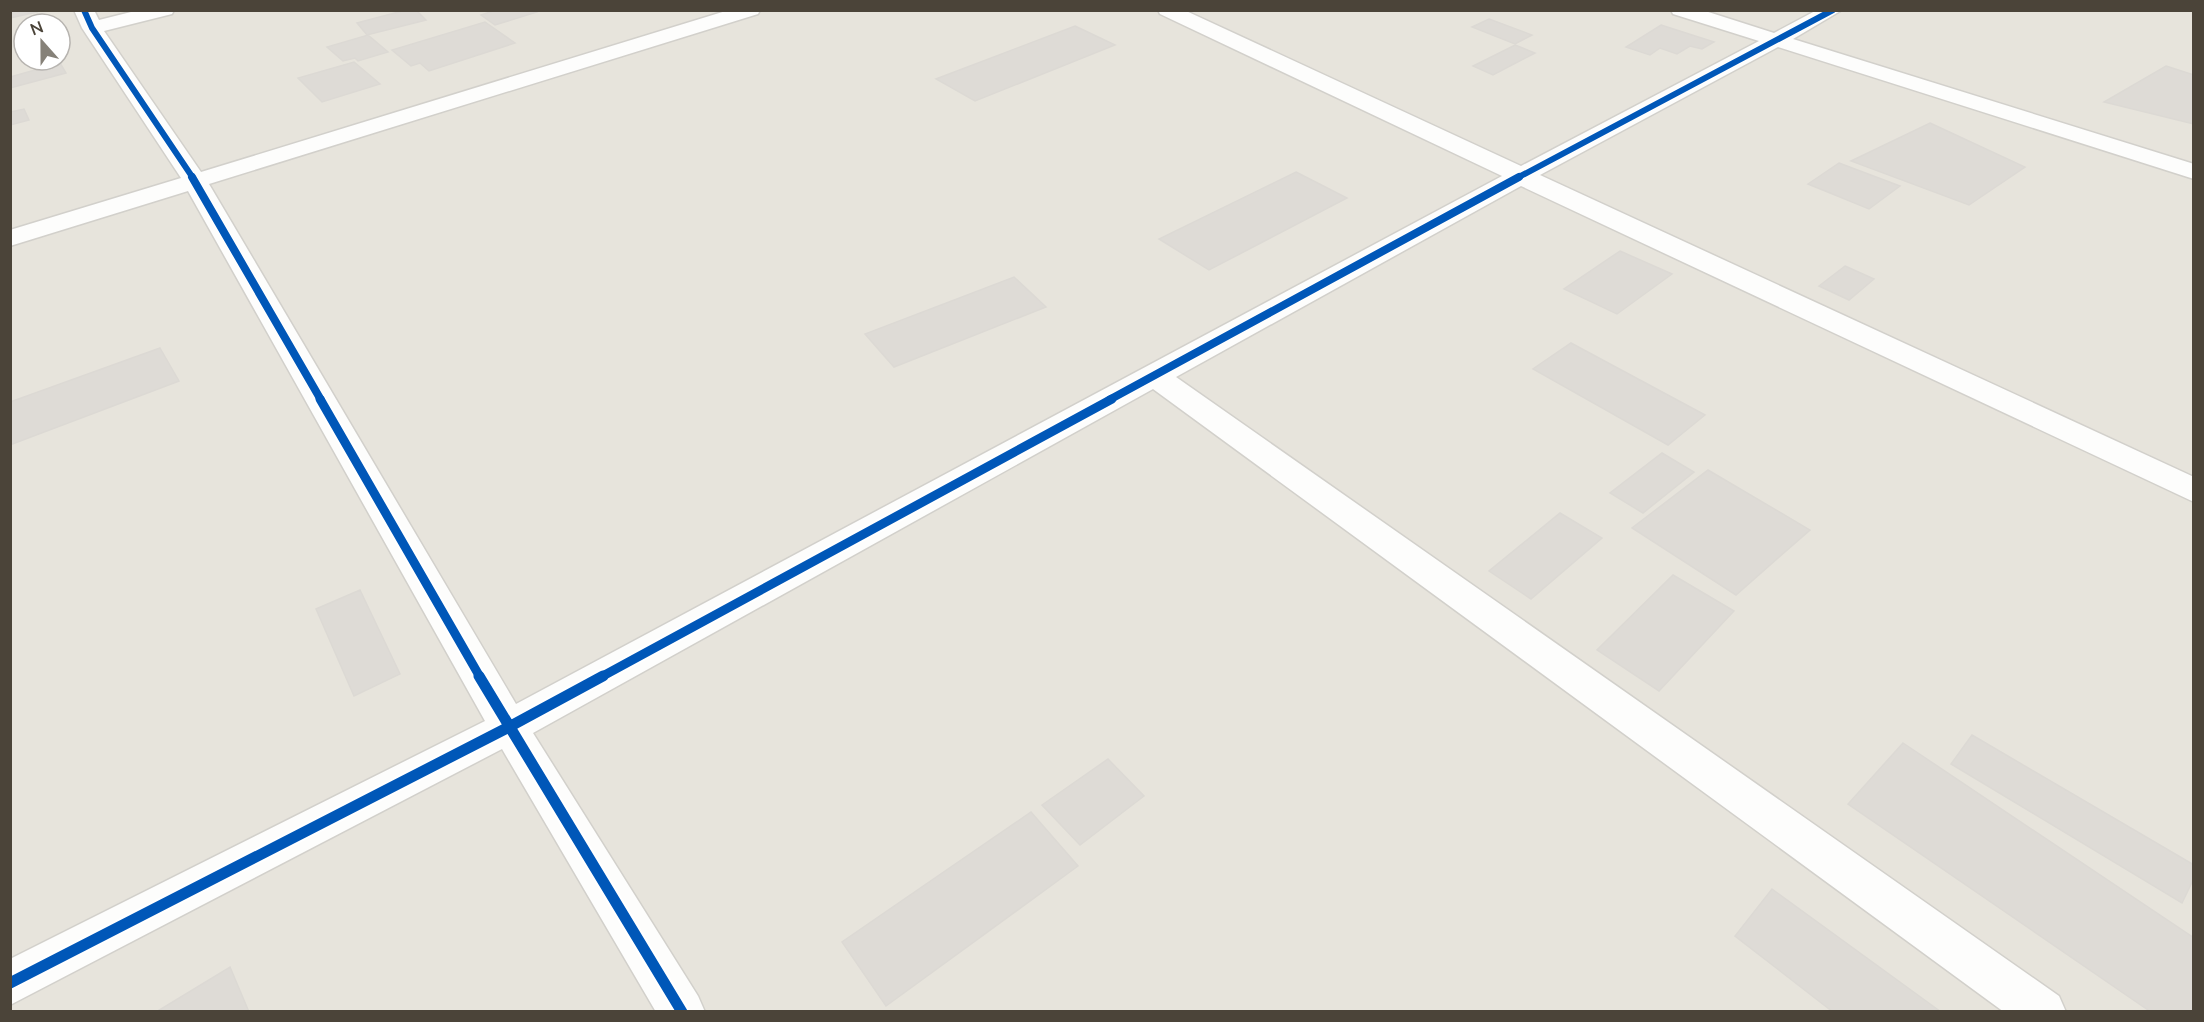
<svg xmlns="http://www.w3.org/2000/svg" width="2204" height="1022" font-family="Lato,sans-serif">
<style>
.residential{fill:#e7e4dc;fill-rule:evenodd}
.building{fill:#dedbd6;stroke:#dcd9d4;stroke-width:1.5}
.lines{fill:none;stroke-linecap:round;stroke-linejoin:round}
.minor-casing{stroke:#d2d0cb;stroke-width:3}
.minor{fill:#fdfdfc;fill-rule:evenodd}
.cycleway-far3-casing{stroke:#fff;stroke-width:8}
.cycleway-far2-casing{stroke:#fff;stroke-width:10}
.cycleway-far1-casing{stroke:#fff;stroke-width:13}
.cycleway-casing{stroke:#fff;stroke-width:15}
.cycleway-far3{stroke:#0057b8;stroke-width:6}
.cycleway-far2{stroke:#0057b8;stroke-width:8}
.cycleway-far1{stroke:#0057b8;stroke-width:9}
.cycleway{stroke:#0057b8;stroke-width:11}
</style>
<rect width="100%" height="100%" fill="#f4f2ee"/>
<!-- residential -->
<path class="residential" d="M11 11H2193V1011H11ZM24 24H60V60H24Z"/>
<!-- building -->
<path class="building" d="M10 10H36L37 12 10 18Z
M406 10H416L426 20 367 35 357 23Z
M496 10H535L537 12 495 25 481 15Z
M1489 19 1532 35 1515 44 1472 27Z
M485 22 515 43 429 71 420 63 411 66 392 50Z
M1661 25 1714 42 1702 49 1690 46 1677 54 1660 48 1650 55 1626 47Z
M1075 26 1115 45 975 101 936 79Z
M368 35 388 52 358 61 355 58 343 61 327 47Z
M1515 45 1535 53 1493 75 1473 66Z
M354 62 380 84 322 102 298 78Z
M60 63 66 73 10 88V77Z
M2166 66 2194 75V124L2104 102Z
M24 109 29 120 10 125V112Z
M1930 123 2025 167 1969 205 1851 161Z
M1839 163 1900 186 1869 209 1808 184Z
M1296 172 1347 198 1209 270 1159 239Z
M1620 251 1672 274 1617 314 1564 289Z
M1845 266 1874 279 1849 300 1819 286Z
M1014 277 1046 307 894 367 865 334Z
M1571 343 1705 415 1668 445 1533 369Z
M160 348 179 381 10 445V402Z
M1662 453 1694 472 1643 513 1610 493Z
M1708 470 1810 530 1736 595 1632 528Z
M1560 513 1602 538 1531 599 1489 571Z
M1673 575 1734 611 1659 691 1597 650Z
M360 590 400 674 354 696 316 609Z
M1972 735 2194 865V878L2182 903 1951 764Z
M1903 743 2194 938V1012H2151L1848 804Z
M1108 759 1144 796 1080 845 1042 805Z
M1031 812 1078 866 886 1006 842 942Z
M1772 889 1941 1012H1833L1735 936Z
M230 967 249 1012H156Z"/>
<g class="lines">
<!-- minor casing -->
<g class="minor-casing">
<path id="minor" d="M74 10H94L99 20 139 10H174L172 14 104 31 201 172 729 10H760L758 14 209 184 516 704 1502 176 1160 14 1158 10H1184L1521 166 1759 41 1673 14 1671 10H1702L1774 33 1817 10H1842L1793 39 2194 164V179L1778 47 1540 175 2194 477V502L1521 186 1176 377 2059 996 2066 1012H2004L1153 389 533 733 698 996 705 1012H656L502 749 10 1005V959L485 721 188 191 10 246V230L181 178 82 28Z"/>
</g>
<!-- minor -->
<use href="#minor" class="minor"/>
<!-- cycleway-far3 casing -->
<g class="cycleway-far3-casing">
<path id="cycleway-far3" d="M84 10 92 28 193 178
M1517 178 1833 10"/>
</g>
<!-- cycleway-far2 casing -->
<g class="cycleway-far2-casing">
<path id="cycleway-far2" d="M192 177 321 400
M1109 400 1519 177"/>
</g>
<!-- cycleway-far1 casing -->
<g class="cycleway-far1-casing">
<path id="cycleway-far1" d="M320 399 480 677
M601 677 1112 399"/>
</g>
<!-- cycleway casing -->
<g class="cycleway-casing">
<path id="cycleway" d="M479 676 682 1012
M10 983 509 727 603 676"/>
</g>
<!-- cycleway-far3 -->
<use href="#cycleway-far3" class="cycleway-far3"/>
<!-- cycleway-far2 -->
<use href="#cycleway-far2" class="cycleway-far2"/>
<!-- cycleway-far1 -->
<use href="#cycleway-far1" class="cycleway-far1"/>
<!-- cycleway -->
<use href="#cycleway" class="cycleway"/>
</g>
<!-- border -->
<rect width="2204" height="1022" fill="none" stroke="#4b4439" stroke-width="24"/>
<!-- north arrow -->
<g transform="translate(42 42) rotate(339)"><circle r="28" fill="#ffffff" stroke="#b7b4b0" stroke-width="1.5"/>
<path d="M0-4.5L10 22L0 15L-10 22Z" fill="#868178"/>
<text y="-9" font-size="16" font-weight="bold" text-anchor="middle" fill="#4b4439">N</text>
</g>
</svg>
